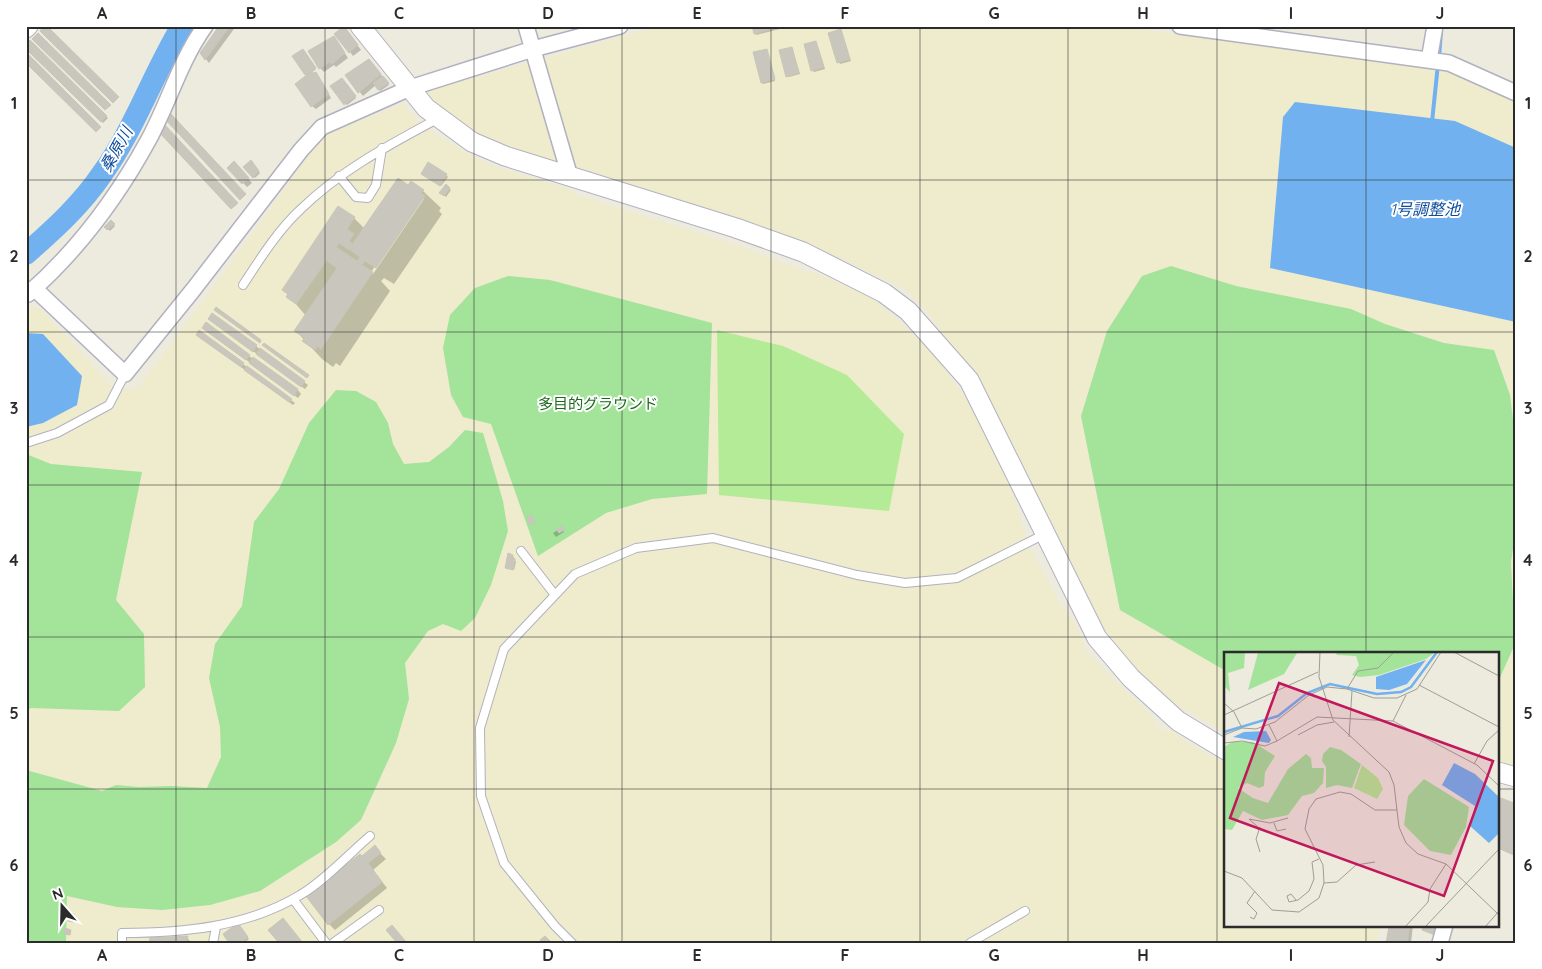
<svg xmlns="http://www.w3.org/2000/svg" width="1542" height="969" font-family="Quicksand,'Noto Sans JP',sans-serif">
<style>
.education{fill:#efebcd}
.green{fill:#a3e39a}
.pitch{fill:#b4eb96}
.water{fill:#71b1ef}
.shadow{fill:#0003;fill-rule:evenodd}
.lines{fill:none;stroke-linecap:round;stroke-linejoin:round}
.stream{stroke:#71b1ef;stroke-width:4}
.river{stroke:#71b1ef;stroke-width:22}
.building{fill:#c9c6bd;stroke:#c9c6b7}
.service-casing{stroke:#b1b1bf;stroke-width:10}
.minor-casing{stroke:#b1b1bf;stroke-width:18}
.tertiary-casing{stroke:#b1b1bf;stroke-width:21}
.service{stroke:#fff;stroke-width:8}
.minor{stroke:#fff;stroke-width:15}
.tertiary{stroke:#fff;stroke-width:19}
.grid{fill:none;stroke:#2b2b2b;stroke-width:1;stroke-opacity:0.55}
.labels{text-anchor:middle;stroke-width:4;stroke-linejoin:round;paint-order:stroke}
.park-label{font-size:15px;fill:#1a691c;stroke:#fff}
.water-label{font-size:16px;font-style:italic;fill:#0d4c9d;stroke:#fff}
.inset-river{fill:none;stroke:#71b1ef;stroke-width:2.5}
.inset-road{fill:none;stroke:#9f9e96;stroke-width:1}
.view{fill:#c2185b;fill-opacity:0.15;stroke:#c2185b;stroke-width:2.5}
.inset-edge{fill:none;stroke:#2b2b2b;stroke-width:2.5}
.neatline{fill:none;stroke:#2b2b2b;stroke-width:2}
.grid-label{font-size:16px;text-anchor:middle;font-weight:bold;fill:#2b2b2b}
</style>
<rect width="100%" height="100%" fill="#edeade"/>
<!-- education -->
<path class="education" d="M660 26H1116L1448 71 1516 102V769L1498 761V653H1226V732L1172 702 1151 686 1126 660 1089 606 998 417 942 332 926 311 903 288 817 247 754 223 583 174 501 145 459 123 424 92Z
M403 104 423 126 469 154 493 166 572 190 575 195 739 246 790 266 822 276 868 296 893 315 932 352 970 404 1012 491 1028 544 1058 601 1076 624 1086 652 1153 718 1160 730H1171L1197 749 1226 762V925H1379L1378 943H26V310L30 307 41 310 116 390 138 388 243 247 318 142 331 132Z"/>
<!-- green -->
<path class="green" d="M1171 266 1236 286 1351 309 1385 324 1444 343 1494 350 1510 395 1516 444V527L1511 562 1515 644 1498 682V653H1226V671L1120 610 1081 416 1107 331 1142 276Z
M508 276 550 280 712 323 707 494 652 499 606 513 538 556 491 424 463 417 451 395 443 348 450 315 475 288Z
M336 390 356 391 376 402 388 423 393 444 404 464 429 462 449 447 465 430 483 433 503 501 508 531 491 585 475 618 461 631 443 624 428 631 405 663 409 699 396 743 361 820 336 842 260 891 210 905 162 910 117 907 67 896 66 943H26V770L102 791 116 785 139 787 171 786 207 788 221 757 220 727 209 678 215 644 242 606 254 522 279 489 309 423Z
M26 454 51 464 142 472 116 600 144 634 145 687 119 711 31 708 26 711Z"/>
<!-- pitch -->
<path class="pitch" d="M717 330 783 346 847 375 904 434 889 511 719 495Z"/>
<!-- water -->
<path class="water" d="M1295 102 1455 121 1516 148V322L1270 268 1283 117Z
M26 333 43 334 82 376 77 405 43 423 26 427Z"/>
<!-- shadow -->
<path class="shadow" d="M220 26H232L234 29 209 63 201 53Z
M753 26H779L780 29 756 35Z
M840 30 851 61 840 64 829 34Z
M347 31 361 50 353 56 350 52Z
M334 37 348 58 336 67 334 65 324 72 320 68Z
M30 42 108 118 103 123 27 48Z
M816 42 825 69 814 72 812 70Z
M792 48 800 74 789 77 787 76Z
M766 50 775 81 763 84 762 83Z
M305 52 316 69 311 73 319 77 331 98 316 109 312 106 306 74Z
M373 64 389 85 380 91 376 85 363 96 347 76Z
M344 81 356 98 347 105 332 86Z
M253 164 260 173 255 178 245 167Z
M238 167 252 183 247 187 229 168Z
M424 175H446L448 177 441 186Z
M446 186 451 190 446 197 441 193Z
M423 191 441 208 439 211 442 214 394 284 384 278 381 281 390 291 340 366 336 363 333 367 322 359 296 331 306 316 284 290 354 218 365 229ZM421 199H424L373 274 371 272Z
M111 222 115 226 110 231 106 227Z
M213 314 304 382 308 385 305 389 213 322Z
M207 331 249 356 298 390 301 394 298 398Z
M201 338 243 364 295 403 293 405Z
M561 528 564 532 556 537 553 533Z
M513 556 516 562 514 570 506 567Z
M380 853 386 859 373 870 387 888 335 930 329 924 362 857Z
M1386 925H1413L1411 943H1388L1390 930Z
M239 926 249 939 244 943H231Z
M187 937 191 943H151Z"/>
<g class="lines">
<!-- stream -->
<path class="stream" d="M1439 57 1441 31
M1432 122 1438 64"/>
<!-- river -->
<path class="river" d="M26 254C54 229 81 205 102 174 135 128 153 74 182 26"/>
</g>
<!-- building -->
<path class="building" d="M44 26H47L119 97 113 103 40 31Z
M219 26H230L205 60 200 53Z
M344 26 358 45 349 53 334 34Z
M752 26H779V27L754 34Z
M841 29 850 59 837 63 828 33Z
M38 33 111 105 105 110 32 39Z
M334 36 345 53 332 64 330 62 319 69 308 51Z
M30 40 107 116 101 122 26 49V44Z
M816 41 824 67 811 71 804 44Z
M792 47 799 73 786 77 779 50Z
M303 49 316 68 305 75 292 56Z
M767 49 775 79 761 83 753 52Z
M26 52 101 127 96 132 26 63Z
M369 59 381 74 358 93 345 75Z
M312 71 313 73 316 72 329 94 311 107 295 84Z
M383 76 389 83 378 90 373 83Z
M342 78 356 96 344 105 330 86Z
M171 114 246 194 240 200 165 119Z
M164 124 238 203 231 209 157 130Z
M251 160 259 171 253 178 243 167Z
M234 161 249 178 242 184 227 168Z
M428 162 447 174 440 186 421 174Z
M398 178 408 185 411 181 424 190 421 193 425 196 376 268 365 261 362 265 373 272 321 349 317 346 315 350 302 341 305 338 294 331 337 268 327 261 336 247 357 261 360 257 349 249Z
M446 184 450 188 444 196 439 193Z
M338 206 355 217 347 229 354 234 349 241 353 244 349 250 339 243 296 304 286 297 288 294 282 290Z
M111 220 115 224 107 230 104 227Z
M216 307 261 340 260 343 214 310Z
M212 313 257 345 253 352 208 319Z
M206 322 250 355 246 360 202 328Z
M199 330 244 363 241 367 196 335Z
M264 343 309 375 307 378 262 345Z
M260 348 305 381 301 387 256 354Z
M253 357 298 389 294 396 249 363Z
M247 366 292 399 289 402 244 370Z
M531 515 535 523 530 525 527 517Z
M562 526 564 530 559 533 556 529Z
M508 553 513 555 512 558 515 559 513 570 505 568Z
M1501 798 1516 804V856L1498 848V804Z
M375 845 381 853 368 863 382 882 328 925 306 896 360 854 362 856Z
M69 914H74L73 922 68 921Z
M283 918 303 943H279L268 930Z
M238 923 248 937 241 943H229L223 934Z
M392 925 407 943H397L386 930Z
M1384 925H1410L1407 943H1386L1389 927Z
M1424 925H1437L1435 935 1422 930Z
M65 928 71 930 70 935 64 934Z
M188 936 186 943H149L150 938Z
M545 936 552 943H543L540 940Z"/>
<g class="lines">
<!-- service casing -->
<g class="service-casing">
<path id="service" d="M339 176 356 197 368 198 376 185 382 148
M243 285C260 259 278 230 301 209 341 170 389 145 437 119
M26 443 57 433 109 405 125 374
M521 551 555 595
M293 899 326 943
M122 943V933C183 933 247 927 300 895 322 883 350 853 370 836
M213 943 216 927
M333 943 379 910
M572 943 555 926 504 863 481 796 480 728 504 649 575 574 636 548 713 538 857 575 905 583 957 578 1045 534
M970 943 1025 911"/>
</g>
<!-- minor casing -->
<g class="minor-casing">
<path id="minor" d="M526 26 570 177
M1180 26 1449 63 1516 93
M1429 60 1435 26
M34 288 125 374 193 290 301 150 322 127 410 88 533 49 620 26
M28 294C77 251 118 196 149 139 169 102 180 61 205 26
M1440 943 1445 925"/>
</g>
<!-- tertiary casing -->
<g class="tertiary-casing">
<path id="tertiary" d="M360 26 426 108 472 142 505 156 736 228 803 252 884 293 908 311 969 380 1097 638 1131 678 1178 721 1226 750
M26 28 28 26
M1498 772 1516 777"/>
</g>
<!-- service -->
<use href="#service" class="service"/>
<!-- minor -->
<use href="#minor" class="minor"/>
<!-- tertiary -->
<use href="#tertiary" class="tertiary"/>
</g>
<!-- grid -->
<path class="grid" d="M176 26V943M325 26V943M474 26V943M622 26V943M771 26V943M920 26V943M1068 26V943M1217 26V943M1366 26V653M26 180H1516M26 332H1516M26 485H1516M26 637H1516M26 789H1226M1498 789H1516M1366 925V943"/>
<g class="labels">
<!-- park labels -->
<g class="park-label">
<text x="598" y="409">多目的グラウンド</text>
</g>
<!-- water labels -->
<g class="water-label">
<text transform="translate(116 149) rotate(-61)" y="6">桑原川</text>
<text x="1425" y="215">1号調整池</text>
</g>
</g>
<!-- overview -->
<g transform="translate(1224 652)">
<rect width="275" height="275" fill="#edeade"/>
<path d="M0 1H21L20 16 4 21 6 40 0 34ZM34 1H73L60 22 24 38ZM112 1H210L202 7 155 23 136 25 128 23 135 13 132 4 113 3ZM8 90H29L51 104 41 120 40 134 35 136 23 131 14 136 29 146 44 151 64 117 82 102 87 106 88 116H100L99 131 90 141 78 144 64 163 38 168 19 159 8 178 0 177V95ZM106 95 117 98 137 112 128 136 113 133 102 136V115L98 109 99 102ZM200 127 245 155 242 175 227 203 206 199 180 173 184 144Z" fill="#a3e39a"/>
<path d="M138 113 154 126 159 137 153 147 130 136Z" fill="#b4eb96"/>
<path d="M202 8 183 32 165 38 152 37V25ZM42 79 47 88 45 91 9 85 20 80ZM230 111 251 122 275 145V181L265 191 246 174 251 154 218 133Z" fill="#71b1ef"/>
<path class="inset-river" d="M0 80 54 64 83 41 106 32 153 42 177 40 187 35 213 0"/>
<path class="inset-road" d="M96 0 95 25 109 68 165 120 170 133 175 175 182 191 194 202 222 212 275 263M230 0 275 24M195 33 275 75M123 37 134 19 154 16 170 0M0 51 10 60 18 76 32 77 51 70 85 43 103 35 123 37 150 46H173L193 37 217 0M0 63 94 20M169 69 182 43M45 73 53 89 93 65 169 69 253 113 275 134M0 83 18 76M74 83 93 73 110 70M125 85 128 39M0 91 18 89 41 94 53 89M250 112 263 89 275 78M50 171 53 179 62 177M36 175 32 187 36 200M35 176 25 167 46 171 64 166M0 219 18 226 48 258 75 260 95 246 100 231 99 213 81 177 85 157 92 147 116 140 127 142 151 158H173M100 231 113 230 132 213 151 210M72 248 67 242 63 244 65 250 74 248 85 239 90 227 88 210 95 207M26 265 30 267 33 261 23 251 31 239M181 275 204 250 206 237 222 212M201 275 275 197M261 275 275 259"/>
<path class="view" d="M55 31 269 109 220 244 6 166Z"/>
<rect width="275" height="275" class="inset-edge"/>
</g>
<!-- border -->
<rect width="1542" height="969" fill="none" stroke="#ffffff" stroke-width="55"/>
<!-- north arrow -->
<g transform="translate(62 906) rotate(340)" stroke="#ffffff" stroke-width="4" paint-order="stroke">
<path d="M0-4L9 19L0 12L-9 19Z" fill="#2b2b2b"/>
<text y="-8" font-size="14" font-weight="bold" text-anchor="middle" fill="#2b2b2b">N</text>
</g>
<rect x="28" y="28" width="1486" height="914" class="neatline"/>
<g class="grid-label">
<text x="102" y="19">A</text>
<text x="251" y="19">B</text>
<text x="399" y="19">C</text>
<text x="548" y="19">D</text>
<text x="697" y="19">E</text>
<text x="845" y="19">F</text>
<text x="994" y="19">G</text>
<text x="1143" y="19">H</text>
<text x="1291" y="19">I</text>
<text x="1440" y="19">J</text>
<text x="14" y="109">1</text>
<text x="1528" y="109">1</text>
<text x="14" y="262">2</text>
<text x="1528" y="262">2</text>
<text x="14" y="414">3</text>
<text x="1528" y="414">3</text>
<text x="14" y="566">4</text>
<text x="1528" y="566">4</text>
<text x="14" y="719">5</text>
<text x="1528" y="719">5</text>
<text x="14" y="871">6</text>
<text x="1528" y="871">6</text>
<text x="102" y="961">A</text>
<text x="251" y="961">B</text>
<text x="399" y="961">C</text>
<text x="548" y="961">D</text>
<text x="697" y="961">E</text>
<text x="845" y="961">F</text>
<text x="994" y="961">G</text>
<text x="1143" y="961">H</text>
<text x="1291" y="961">I</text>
<text x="1440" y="961">J</text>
</g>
</svg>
